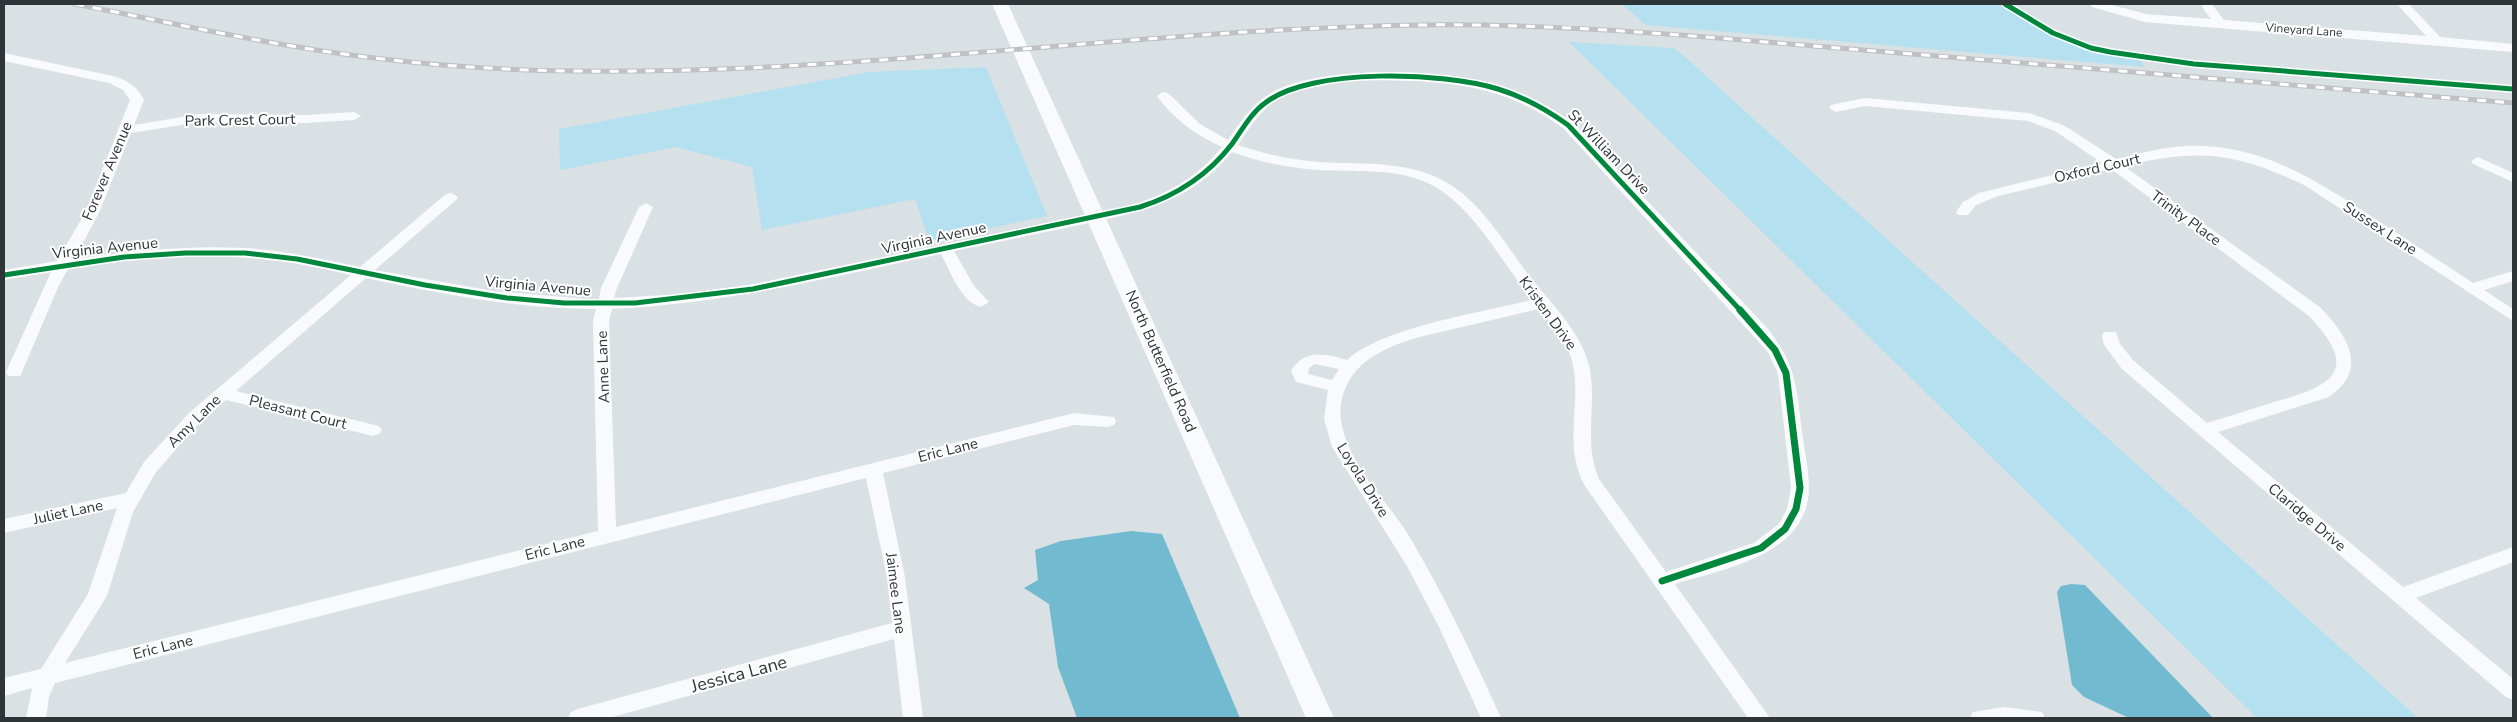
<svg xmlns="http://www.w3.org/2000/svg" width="2517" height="722" font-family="'Nunito Sans',sans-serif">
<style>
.green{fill:#b4e0ef}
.water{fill:#72bacf}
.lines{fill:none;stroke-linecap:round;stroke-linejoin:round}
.minor{fill:#f9fafb;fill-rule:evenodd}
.secondary{fill:#f9fafb;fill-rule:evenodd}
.rail-casing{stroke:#bfc1c2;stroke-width:5}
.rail{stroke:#fff;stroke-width:3;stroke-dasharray:9;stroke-linecap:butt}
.cycleway-far1-casing{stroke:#fff;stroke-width:8}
.cycleway-casing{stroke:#fff;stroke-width:10}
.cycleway-far1{stroke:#00873e;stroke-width:5}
.cycleway{stroke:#00873e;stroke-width:7}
.labels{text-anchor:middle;stroke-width:4;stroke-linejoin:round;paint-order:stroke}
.far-street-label{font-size:12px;fill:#2f3537;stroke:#fff}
.street-label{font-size:15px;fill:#2f3537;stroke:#fff}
.near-street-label{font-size:18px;fill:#2f3537;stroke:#fff}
</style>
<rect width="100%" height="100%" fill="#d9e1e4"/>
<!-- green -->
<path class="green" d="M1622 4H2008C2056 35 2081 45 2138 56L2145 67 1646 25Z
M1569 42 1675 48 2418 718H2257Z
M986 67 1047 216 929 241 915 199 762 230 752 167 676 147 560 170 559 129 869 72Z"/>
<!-- water -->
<path class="water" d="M1131 531 1162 534 1240 718H1077L1058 667 1049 604 1024 588 1038 580 1035 550 1061 541Z
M2071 584 2085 585 2213 718H2129L2084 697 2072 685 2057 592 2061 586Z"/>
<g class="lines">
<!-- minor -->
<path class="minor" d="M2090 4H2108L2146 14 2211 19 2200 4H2212L2224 20 2426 36 2397 4H2409L2440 37 2513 44V52L2145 22 2092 7Z
M4 53 113 76C127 80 138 87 144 100L134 125 200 114 305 115 354 112 361 116 354 120 305 123 200 122 131 133 99 213 74 259C130 251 187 245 244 248 283 250 322 259 360 267L446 194 451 193 458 197 456 200 375 270 493 291 588 299H599L601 288 639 207 646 203 653 207 617 288 614 298 683 294 753 284 1124 207C1163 197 1196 179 1222 147 1196 135 1173 119 1157 96L1163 92 1168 93 1200 124 1228 140C1240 123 1251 104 1271 93 1321 64 1448 69 1502 86 1528 94 1550 107 1573 122L1768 329C1797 367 1796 385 1802 431 1804 449 1809 469 1809 488 1808 555 1725 569 1675 584L1770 718H1748L1585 486C1561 442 1584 401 1571 357 1565 339 1551 323 1539 309 1513 315 1488 321 1462 327 1429 335 1391 341 1364 363 1348 376 1338 399 1341 420 1347 464 1387 500 1409 536 1444 595 1473 656 1501 718H1481L1439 627 1407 566 1332 447 1324 419 1328 390 1296 382 1291 371C1304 349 1325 353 1347 360 1383 327 1483 312 1532 300 1504 265 1482 222 1446 194 1408 165 1362 173 1318 170 1288 168 1260 162 1232 152 1188 206 1134 213 1070 227 1031 235 993 243 954 251L974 286 989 302 981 307C961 302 950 271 941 254 832 277 724 304 612 309L609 322 616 527 1074 413 1114 417 1116 421 1114 425 1108 427 1074 425 883 473 905 577 923 718H903L894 639 609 718H568L571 712 578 709 892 623 887 577 866 478 55 683 49 697 46 718H26L32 688 4 696V678L41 669 88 594 117 508 4 533V519L126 493 144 462 189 413 351 275C317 267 281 260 246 258 187 253 126 260 68 269L59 285 22 372 20 376H8L6 372 51 272 4 280V270L57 261 85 213 130 100 123 90 109 83 4 61ZM1418 81C1475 85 1516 94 1563 128L1768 352 1778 373 1791 488 1787 509 1779 524 1754 543 1666 572 1599 479C1581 437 1601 396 1586 356 1574 323 1545 298 1525 270 1504 242 1484 208 1454 187 1413 159 1365 165 1319 162 1291 160 1264 154 1238 145 1247 132 1256 116 1269 106 1308 74 1370 81 1418 81ZM366 278C442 294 519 309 596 309L593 322 598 531 65 663 107 596 133 512 156 472 201 421 226 400 373 436 379 434 382 430 379 426 236 391ZM1315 364 1339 369 1332 380 1308 374 1309 368Z
M1865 98 2029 113 2065 126 2116 159C2139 154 2162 147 2186 146 2260 143 2316 180 2374 218 2407 240 2440 261 2473 283L2513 271V281L2484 290 2513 309V321L2304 185C2235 152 2198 148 2124 166L2321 308C2348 337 2369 369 2329 397L2218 432 2403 587 2513 547V562L2416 598 2513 679V700L2506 697 2122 369 2104 345 2102 336 2104 332H2116L2120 344 2134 361 2207 423C2231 416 2254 408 2277 401 2336 385 2359 369 2309 316L2111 169 1998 196 1976 205 1968 215H1958L1956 212 1963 202 1979 193 2102 163 2055 131 2028 121 1865 106 1836 112 1829 108 1831 105Z
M2478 157 2513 173V182L2473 164 2471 161Z
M2004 707 2042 712 2045 718H1970L1973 712Z"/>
<!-- secondary -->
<path class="secondary" d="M992 4H1008L1334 718H1306Z"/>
<!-- rail casing -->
<g class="rail-casing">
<path id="rail" d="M75 4C147 18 219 34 292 46 385 62 480 70 574 71 857 75 1138 29 1421 25 1573 23 1724 39 1875 51 2088 68 2300 86 2513 103"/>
</g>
<!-- rail -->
<use href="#rail" class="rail"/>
<!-- cycleway-far1 casing -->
<g class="cycleway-far1-casing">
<path id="cycleway-far1" d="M2005 4 2053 33 2091 48 2110 52 2194 64 2513 89
M4 275 124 257 185 253H245L297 259 425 285 507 298 564 303H635L753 289 1140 207C1178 195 1208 175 1232 144 1242 130 1251 113 1265 103 1311 67 1444 72 1498 89 1524 97 1546 109 1568 125L1741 311"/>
</g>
<!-- cycleway casing -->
<g class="cycleway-casing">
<path id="cycleway" d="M1662 581 1761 548 1785 529 1796 509 1800 488 1786 373 1775 350 1740 310"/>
</g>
<!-- cycleway-far1 -->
<use href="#cycleway-far1" class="cycleway-far1"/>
<!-- cycleway -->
<use href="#cycleway" class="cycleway"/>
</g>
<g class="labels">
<!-- far-street labels -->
<g class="far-street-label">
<text transform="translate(2304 30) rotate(4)" y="4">Vineyard Lane</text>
</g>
<!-- street labels -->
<g class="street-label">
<text transform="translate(240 120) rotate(-1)" y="5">Park Crest Court</text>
<text transform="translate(1609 152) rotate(46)" y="5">St William Drive</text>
<text transform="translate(2097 168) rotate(-13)" y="5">Oxford Court</text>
<text transform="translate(107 171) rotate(-67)" y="5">Forever Avenue</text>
<text transform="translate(2186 218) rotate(36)" y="5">Trinity Place</text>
<text transform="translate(2380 228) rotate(33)" y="5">Sussex Lane</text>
<text transform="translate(934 238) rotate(-12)" y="5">Virginia Avenue</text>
<text transform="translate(105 248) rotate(-6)" y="5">Virginia Avenue</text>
<text transform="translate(538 286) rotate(5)" y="5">Virginia Avenue</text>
<text transform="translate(1548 313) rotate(54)" y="5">Kristen Drive</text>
<text transform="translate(1161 361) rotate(66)" y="5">North Butterfield Road</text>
<text transform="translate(603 367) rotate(-92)" y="5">Anne Lane</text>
<text transform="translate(298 412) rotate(14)" y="5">Pleasant Court</text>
<text transform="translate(194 421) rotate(-45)" y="5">Amy Lane</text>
<text transform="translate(948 450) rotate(-14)" y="5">Eric Lane</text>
<text transform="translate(1363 480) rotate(58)" y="5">Loyola Drive</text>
<text transform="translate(68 512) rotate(-12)" y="5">Juliet Lane</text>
<text transform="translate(2307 517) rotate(40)" y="5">Claridge Drive</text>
<text transform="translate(555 548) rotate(-14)" y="5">Eric Lane</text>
<text transform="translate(896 593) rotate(83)" y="5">Jaimee Lane</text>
<text transform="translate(163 647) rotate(-14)" y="5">Eric Lane</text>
</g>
<!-- near-street labels -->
<g class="near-street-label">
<text transform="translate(739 674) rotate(-15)" y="6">Jessica Lane</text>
</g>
</g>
<!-- border -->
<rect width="2517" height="722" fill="none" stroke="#2f3537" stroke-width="10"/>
</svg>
